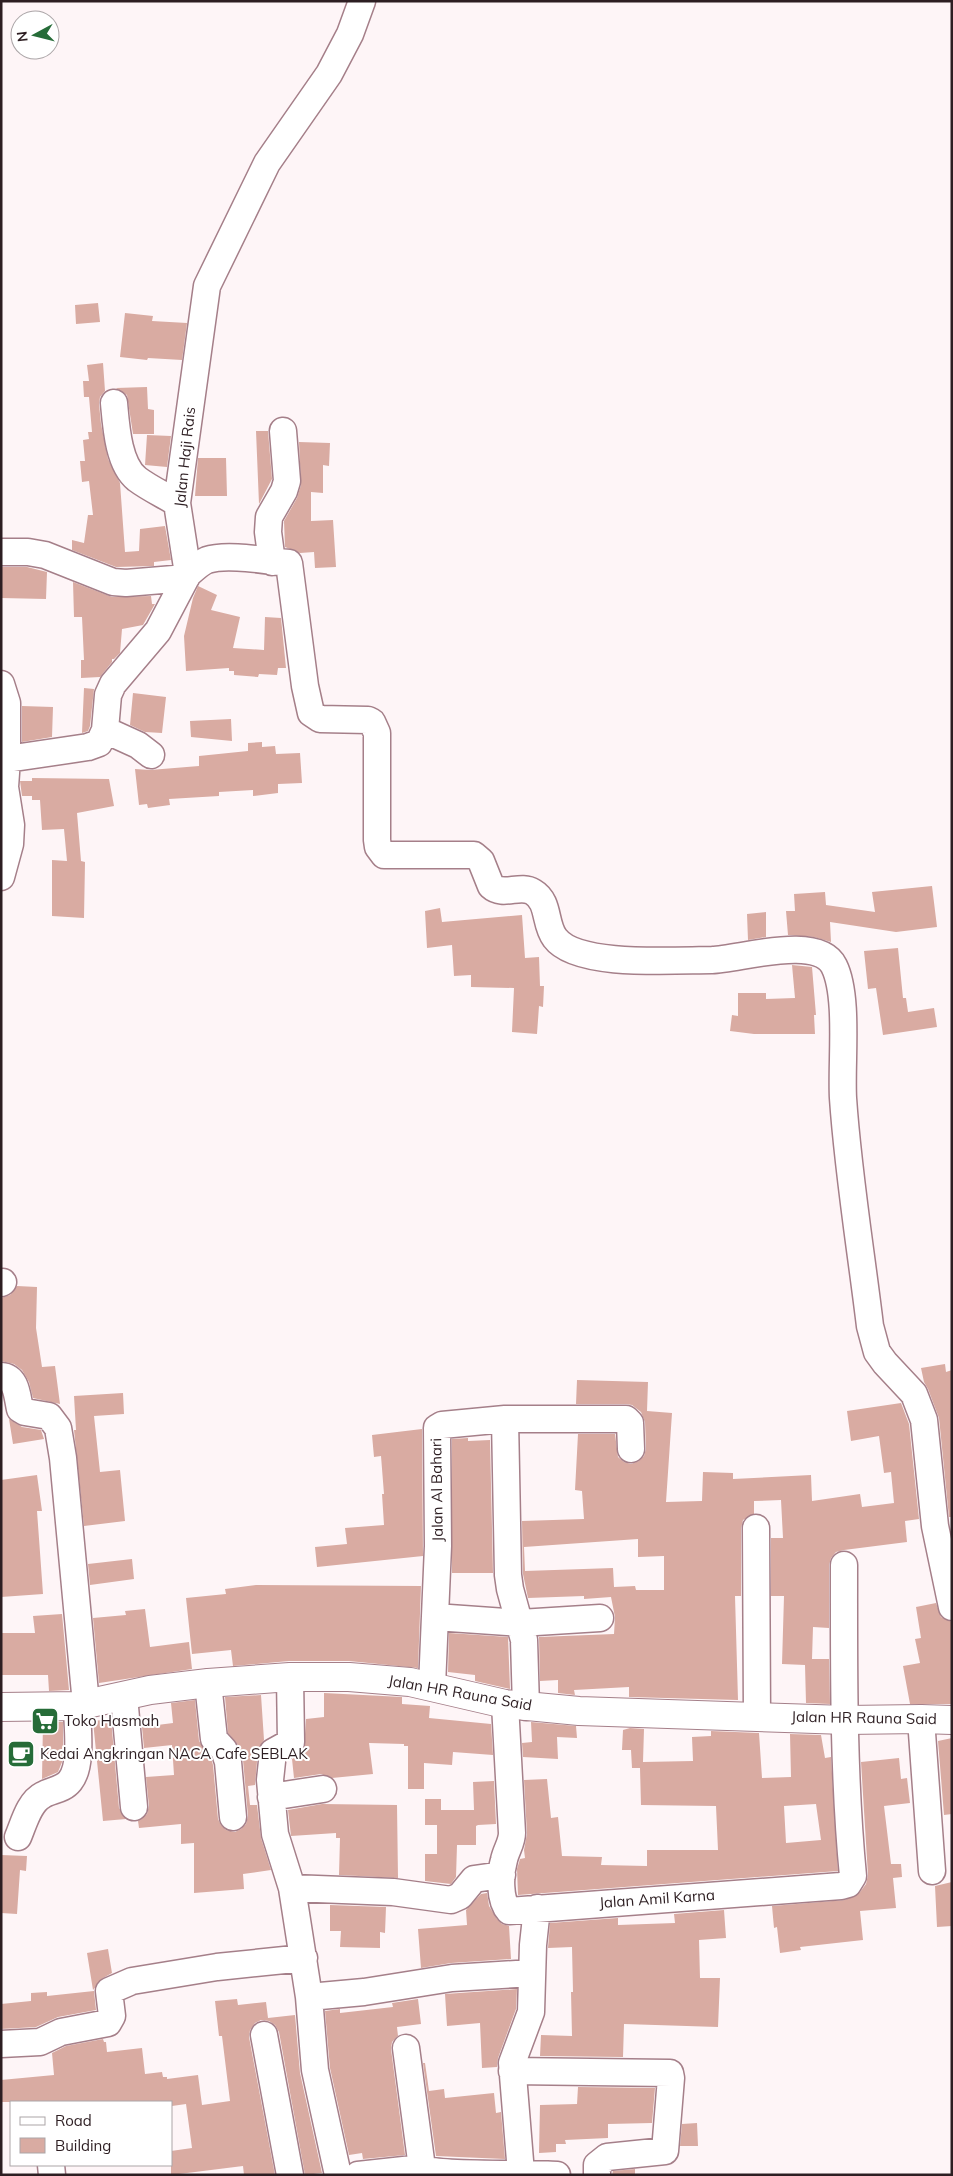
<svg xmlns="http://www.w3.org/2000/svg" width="953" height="2176" font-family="Mulish,sans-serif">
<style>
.building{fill:#d9aba2;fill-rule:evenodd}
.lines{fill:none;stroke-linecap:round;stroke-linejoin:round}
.minor-casing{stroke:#a57f89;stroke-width:29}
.major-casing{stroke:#a57f89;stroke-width:30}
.minor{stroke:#fff;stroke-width:26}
.major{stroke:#fff;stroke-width:28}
.labels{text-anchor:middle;stroke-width:4;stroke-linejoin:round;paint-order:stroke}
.street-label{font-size:15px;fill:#2d1e22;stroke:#fff}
.poi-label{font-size:15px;fill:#2d1e22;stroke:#fff;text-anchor:start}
</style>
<rect width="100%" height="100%" fill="#fef5f7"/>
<!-- building -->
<path class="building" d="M98 303 100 322 76 324 75 305Z
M125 313 153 316 152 321 187 323 182 360 148 358 147 360 120 357Z
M103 363 105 391 100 397 99 404 101 424 108 459 120 483 125 552 139 551 140 529 165 526 171 560 154 562V566L116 567 72 550V540L84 543 88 515H93L89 481 82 482 80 461H85L83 440 89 439 88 432H92L89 397H84L83 381H89L87 365Z
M147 387 148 409 154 410V434H133L127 395 116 388Z
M256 431H268L272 479 259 504Z
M147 435 171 436 167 467 145 465Z
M299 442 330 443 329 466 323 465V493L311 492V521L333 520 336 567 315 568 314 552 300 553 285 547 284 521 297 498 301 485Z
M198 458H226L227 496H195Z
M1 567H27L47 572 46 599 1 598Z
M73 582 112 597 151 596 152 604H155L143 625 122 629 120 653 114 659H112V662L100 677 81 678V660H84L82 617H74Z
M198 586 217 595 211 610 240 617 233 648 264 650 265 617 281 618 286 668H278L277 675 259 674 258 677 234 675V671H229V668L186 671 184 636 193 598Z
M84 688 94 689 90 726 88 731 82 733Z
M133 693 166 697 162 733 145 732 130 725Z
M22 706 53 707 52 737 22 742Z
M231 719 232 741 191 737 190 721Z
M262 742V747L275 746 276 754 300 753 302 783 278 784V793L253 796V790L219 792V796L169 799 170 805 148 808 147 804 139 805 135 769 150 770 199 766V756L248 751V743Z
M32 778 109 779 114 806 77 813 81 861 85 862 84 918 52 916V860L67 861 64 829 42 830 40 800H32V796H22L20 781H32Z
M932 886 937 927 896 932 830 922 831 942 814 937 788 935 786 911H795L794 894 825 892 826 905 875 912 872 892Z
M440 908 442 922 522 915 525 958 539 957 540 986H544L543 1007 539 1006 537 1034 512 1032 514 988 471 987V975L454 976 452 945 427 948 425 911Z
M766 912V937L748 940 747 914Z
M898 948 903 998H906L908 1012 934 1008 937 1027 883 1035 876 988 868 989 864 951Z
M792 965 812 967 816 1015H814L815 1034H754L730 1031 732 1015 738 1016V993H766V999L795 998Z
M17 1286 37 1287 36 1328 42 1367 55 1366 60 1404 33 1398 29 1382 22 1370 14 1364 1 1361V1298L10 1295Z
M945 1364 946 1372 952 1370V1517H949L939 1418 928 1389 924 1382 921 1368Z
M577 1380 648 1382 647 1411 672 1413 666 1502 702 1501 703 1472 733 1473V1479L811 1475 812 1501 860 1494 862 1507 894 1503 891 1472 884 1473 879 1436 851 1441 847 1411 901 1403 909 1424 919 1519 905 1521 907 1542 844 1550 836 1552 831 1558 829 1565V1628L813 1627 812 1659H829L830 1704 806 1703 805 1665 782 1664 784 1596H771V1538H783L781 1500 754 1501V1514L743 1520 741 1528V1596H735L738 1700 629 1697V1687L574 1690 575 1695 558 1693V1680L540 1681 539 1637 614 1634 615 1617 611 1597 584 1599V1596L528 1598 523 1574 522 1521 584 1519 582 1491 575 1490 578 1434H615L618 1457 624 1462 631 1464 639 1461 644 1456 646 1449 645 1422 641 1412 632 1405 626 1404H576ZM638 1539V1557L664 1556V1590H636L635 1586 614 1587 613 1568 525 1571 524 1547Z
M123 1393 124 1414 94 1416 100 1472 120 1470 125 1521 84 1526 74 1430H76L74 1396Z
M9 1419 22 1427 41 1430 44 1439 13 1444Z
M422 1429 423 1556 317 1567 315 1547 347 1544 345 1528 384 1525 382 1494H384L381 1456 374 1457 372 1435Z
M468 1438V1441L490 1440 493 1573H452V1439Z
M37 1475 42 1511H37L43 1594 1 1597V1480Z
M132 1559 134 1579 90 1585 88 1564Z
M256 1585 421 1586 418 1668 349 1661H289L233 1666 231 1650 192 1654 186 1598 226 1594 225 1589Z
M936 1603 941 1617 952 1622V1704H910L903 1666 920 1663 915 1639 921 1638 916 1607Z
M145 1609 150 1647 189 1642 192 1669 99 1683 93 1618 126 1615 125 1611Z
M62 1614 69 1690 49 1691 48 1675H1V1633H35L33 1616Z
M449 1633 508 1637 510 1689 475 1681V1675L448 1672Z
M324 1693 402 1697V1704L430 1706 429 1718 491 1724 493 1755 453 1752 452 1765 424 1763V1789H408V1746H404V1744L369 1743 373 1774 332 1778 321 1774 294 1778 292 1759 304 1749 306 1719 324 1717Z
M261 1695 264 1740 258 1750 255 1785 248 1786 250 1805H257L261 1838 271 1870 243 1874 244 1889 194 1893V1843L181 1844V1824L139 1828 138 1821 147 1814 149 1806 146 1777 174 1775 172 1745 144 1748 142 1727 173 1723 171 1703 195 1700 199 1741 211 1758 213 1765 218 1819 221 1825 226 1830 235 1832 241 1829 246 1824 248 1816 243 1760 238 1745 228 1733 225 1697Z
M111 1719 119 1808 126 1819 103 1821 93 1721Z
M43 1722H63V1745L62 1762 58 1772 42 1779Z
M531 1722 576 1726 577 1738 557 1737 558 1759 523 1757 522 1743 532 1742Z
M630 1728 644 1729 643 1762 693 1761 692 1737 711 1736V1731L759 1733 762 1778 791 1777 790 1734 821 1735 825 1758 831 1757 838 1871 518 1895 517 1869 520 1859 525 1858 524 1850 527 1834 524 1780 547 1779 551 1818 558 1817 562 1856 602 1857 601 1865 647 1866V1850H718L716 1806 641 1805 640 1768H632L631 1750H622L623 1730ZM816 1804 821 1840 786 1843 784 1806Z
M952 1738V1814L944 1815 938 1741Z
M899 1758 901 1779 907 1778 910 1803 884 1806 891 1864H901L902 1877 893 1878 896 1908 860 1911 863 1940 800 1947 801 1950 780 1953 777 1927 774 1928 772 1906 845 1900 860 1892 866 1884 868 1875 861 1762Z
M494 1781 496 1824 478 1825 476 1826V1845H457L456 1877 451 1884 425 1881V1854H437V1825H425V1799H441V1810H474L473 1782Z
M322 1804 397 1805 398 1878 339 1875 340 1838H336V1833L291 1836 288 1810Z
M1 1855 27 1856 26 1871 20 1870 17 1914 1 1913Z
M952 1882V1926L937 1927 935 1886Z
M487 1893 489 1906 497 1919 502 1924 509 1926 511 1959 451 1963 421 1968 418 1929 467 1925 466 1910 481 1894Z
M330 1905 386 1907 385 1933 380 1932V1948L340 1947 341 1931H330Z
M724 1910 726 1938 699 1940 700 1978H720L718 2027 624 2024 623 2057 540 2056 541 2035 572 2036 571 1992H573L572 1947 548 1948 550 1923 618 1918V1925L675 1923 674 1914Z
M108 1949 112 1973 103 1978 93 1990 87 1953Z
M517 1989 516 2009 498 2058 497 2067 482 2068 480 2023 447 2026 445 1994Z
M94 1991 96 2010 58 2017 36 2027 1 2029V2004L31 2001V1993L47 1992V1996Z
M237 1999 238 2005 266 2002 268 2018 295 2015 300 2073 322 2173 305 2175 279 2032 275 2025 269 2021 261 2020 255 2023 250 2030 249 2037 275 2175H244L243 2166 171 2175V2151L192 2148 186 2104 172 2106V2102H1V2080L54 2075 52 2053 66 2046 103 2039 104 2042H106L107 2052 142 2048 145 2074 162 2072 163 2077H167V2079L198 2075 202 2105 230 2101 222 2036H219L215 2001Z
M418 1999 421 2024 397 2027 398 2036 392 2042 391 2049 405 2155 363 2159 362 2153 349 2155 330 2068 325 2011 340 2009V2013L393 2007 392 2003Z
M423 2063H425L429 2091 444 2089 445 2098 494 2093 496 2113 501 2112 505 2159 436 2156Z
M578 2087 655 2088 652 2123 608 2124V2138L565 2140 566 2144H556V2152L539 2153 540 2105 577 2104Z
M697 2123 698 2146H680L682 2124Z
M635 2169V2175H612L613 2171Z"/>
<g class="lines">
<!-- minor casing -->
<g class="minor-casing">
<path id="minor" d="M114 403C116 425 118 464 137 479 149 488 164 495 177 503
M1 552H28L45 555 113 582 126 583 186 578
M272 562 268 532 269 517 284 491 287 481 283 431
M188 574C194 569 200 563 207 560 227 553 268 561 289 563L305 686 311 713 320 719 368 720 372 722 377 733V840L378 847 384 855H474L481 861 491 886C503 897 520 884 533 892 550 902 544 924 555 938 577 968 677 960 712 960 741 959 818 934 834 966 849 996 841 1063 843 1098 848 1173 861 1251 870 1326L877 1352 885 1363 914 1394 924 1420 935 1526 952 1607
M1 684 7 703V759
M105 730 138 745 151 755
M1 877 10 844 11 825 5 787 7 759 88 747 99 743 105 730 108 695 113 684 158 631 188 574 177 503 207 286 267 163 329 74 350 34 362 1
M1 1283 3 1282
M1 1376C17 1377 17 1396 20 1409L25 1412 49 1416 58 1428 63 1458 86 1704
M505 1419 508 1575 510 1589 524 1640 526 1707
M756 1528 757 1716
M435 1617 520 1623 600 1618
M290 1677 291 1742 273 1752 270 1780 275 1834 292 1888 309 1997 315 2070 338 2175
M208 1683 214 1739 224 1750 228 1762 233 1817
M432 1686 438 1546 437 1428 442 1425 505 1419H626L630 1423 631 1449
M124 1696 134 1807
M505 1704 512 1833C512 1843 506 1850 504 1860 500 1874 499 1900 509 1911L841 1886 848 1884 853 1876C843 1773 844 1669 844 1565
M921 1719 932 1871
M271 1797 323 1789
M18 1837C24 1823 29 1802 43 1795 51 1790 63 1790 70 1781 83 1765 77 1726 77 1706
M292 1888 393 1892 451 1900 460 1896 474 1879 502 1875
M309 1997 364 1992 452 1978 532 1973
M264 2035 290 2175
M1 2044 40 2042 61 2032 108 2023 112 2016 109 1991 132 1981 217 1967 304 1958
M406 2048 422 2168
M512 2071 670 2073 671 2078 665 2151 607 2157 597 2165V2175
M51 2165 52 2175
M521 2173 512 2063 531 2012 533 1945 537 1908
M358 2175 422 2168C436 2176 531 2173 557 2175"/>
</g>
<!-- major casing -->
<g class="major-casing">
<path id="major" d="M1 1707 77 1706 150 1690 208 1683 290 1677H349L410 1682 505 1704 579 1711 846 1720 921 1719 952 1720"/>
</g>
<!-- minor -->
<use href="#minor" class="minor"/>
<!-- major -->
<use href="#major" class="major"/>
</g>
<!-- icons -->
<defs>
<g id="supermarket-square" transform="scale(1.4375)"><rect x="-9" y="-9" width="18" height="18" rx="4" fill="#266c38" stroke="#fff"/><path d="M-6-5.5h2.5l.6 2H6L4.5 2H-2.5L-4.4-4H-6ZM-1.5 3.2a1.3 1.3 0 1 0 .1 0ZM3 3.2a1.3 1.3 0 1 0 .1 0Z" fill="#fff"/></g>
<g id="cafe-square" transform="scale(1.4375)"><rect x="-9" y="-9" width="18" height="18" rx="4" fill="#266c38" stroke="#fff"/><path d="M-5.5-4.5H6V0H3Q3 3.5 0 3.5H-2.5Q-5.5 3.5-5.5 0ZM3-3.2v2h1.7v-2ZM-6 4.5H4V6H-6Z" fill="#fff"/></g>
</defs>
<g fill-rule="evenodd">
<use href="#supermarket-square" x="45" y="1721"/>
<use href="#cafe-square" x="21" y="1754"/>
</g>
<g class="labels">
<!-- street labels -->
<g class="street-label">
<text transform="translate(185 457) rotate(-84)" y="5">Jalan Haji Rais</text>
<text transform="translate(437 1490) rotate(-91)" y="5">Jalan Al Bahari</text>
<text transform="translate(460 1693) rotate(10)" y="5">Jalan HR Rauna Said</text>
<text transform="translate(864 1718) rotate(1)" y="5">Jalan HR Rauna Said</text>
<text transform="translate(657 1899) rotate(-4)" y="5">Jalan Amil Karna</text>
</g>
<!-- poi labels -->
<g class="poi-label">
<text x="64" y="1726">Toko Hasmah</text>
<text x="40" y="1759">Kedai Angkringan NACA Cafe SEBLAK</text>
</g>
</g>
<!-- border -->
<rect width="953" height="2176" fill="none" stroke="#2d1e22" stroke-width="5"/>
<!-- legend -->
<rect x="10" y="2101" width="162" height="65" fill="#ffffff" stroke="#aba5a7"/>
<rect x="20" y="2117" width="25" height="8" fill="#ffffff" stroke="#aba5a7"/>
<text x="55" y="2126" font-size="15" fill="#2d1e22">Road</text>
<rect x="20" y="2138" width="25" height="15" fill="#d9aba2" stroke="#aba5a7"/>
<text x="55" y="2151" font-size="15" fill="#2d1e22">Building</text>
<!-- north arrow -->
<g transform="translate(35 35) rotate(263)"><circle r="24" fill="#ffffff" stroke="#aba5a7"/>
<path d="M0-4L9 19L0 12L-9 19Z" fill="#266c38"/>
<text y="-8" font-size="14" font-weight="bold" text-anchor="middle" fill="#2d1e22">N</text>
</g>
</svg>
